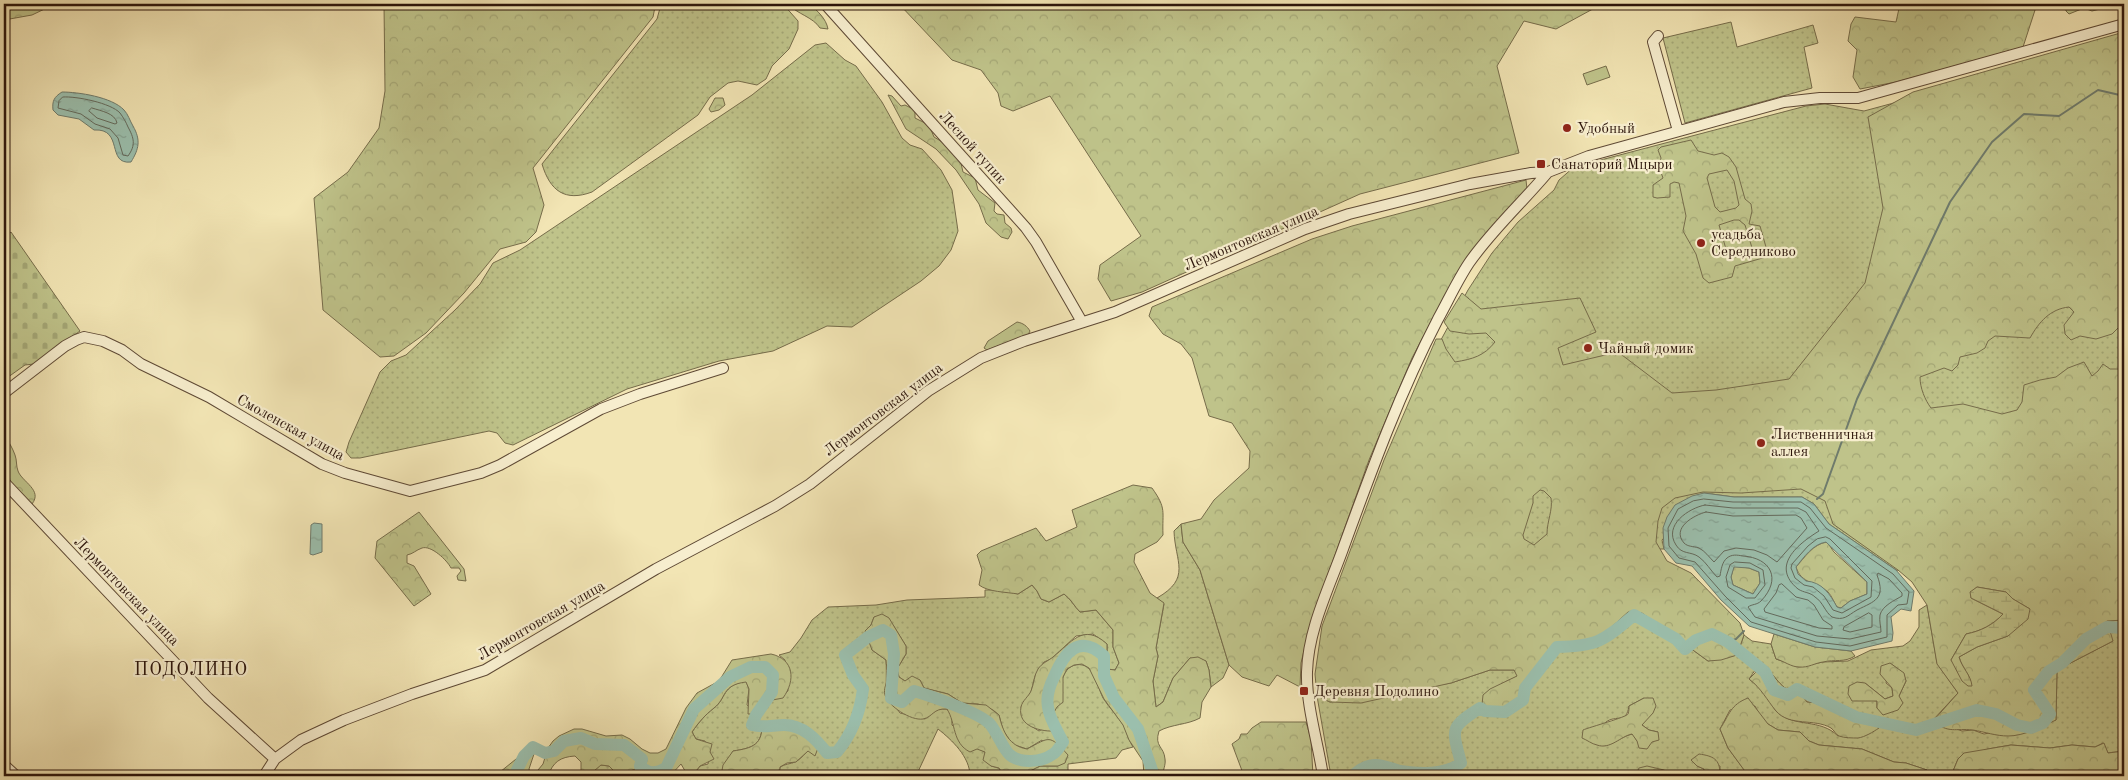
<svg xmlns="http://www.w3.org/2000/svg" width="2128" height="780" font-family="'Old Standard TT',serif">
<style>
.green{fill:url(#green-dots);stroke:#766c4a;fill-rule:evenodd}
.forest{fill:url(#forest-crowns);stroke:#766c4a;fill-rule:evenodd}
.wetland{fill:url(#wetland-marsh);stroke:#766c4a}
.cemetery{fill:url(#cemetery-stones);stroke:#766c4a}
.pitch{fill:#bfc38a;stroke:#766c4a}
.water{fill:url(#water-ripples);stroke:#6f7b6c;fill-rule:evenodd}
.lines{fill:none;stroke-linecap:round;stroke-linejoin:round}
.shore{stroke:#646a5c;stroke-width:1}
.stream{stroke:#6f7b6c;stroke-width:2}
.river{stroke:#9bbfad;stroke-width:12}
.minor-casing{stroke:#5e4935;stroke-width:12}
.minor{stroke:#f7eece;stroke-width:10}
.poi-dot{fill:#8f2418;stroke:#f7eece;stroke-width:2}
.labels{text-anchor:middle;stroke-width:4.5;stroke-linejoin:round;paint-order:stroke}
.poi-label{font-size:15px;fill:#2c150b;stroke:#f7eece;text-anchor:start}
.street-label{font-size:15px;fill:#2c150b;stroke:#f7eece}
.quarter-label{font-size:18px;letter-spacing:1px;fill:#2c150b;stroke:#f7eece}
</style>
<defs>
<pattern id="green-dots" width="8" height="8" patternUnits="userSpaceOnUse" patternTransform="scale(1.25)"><rect width="8" height="8" fill="#bfc38a"/><path d="M2 2h.1M6 6h.1" fill="none" stroke="#a4a776" stroke-width="1.8" stroke-linecap="round"/></pattern>
<pattern id="forest-crowns" width="20" height="18" patternUnits="userSpaceOnUse" patternTransform="scale(1.25)"><rect width="20" height="18" fill="#bfc38a"/><path d="M2 6a3 3 0 1 1 6 0M12 15a3 3 0 1 1 6 0" fill="none" stroke="#a4a776"/></pattern>
<pattern id="wetland-marsh" width="20" height="14" patternUnits="userSpaceOnUse" patternTransform="scale(1.25)"><rect width="20" height="14" fill="#bfc38a"/><path d="M1 5h8M5 5V1M11 12h8M15 12V8" fill="none" stroke="#a4a776"/></pattern>
<pattern id="cemetery-stones" width="16" height="16" patternUnits="userSpaceOnUse" patternTransform="scale(1.25)"><rect width="16" height="16" fill="#bfc38a"/><path d="M2 7V4a2 2 0 0 1 4 0v3zM10 15v-3a2 2 0 0 1 4 0v3z" fill="#a4a776"/></pattern>
<pattern id="water-ripples" width="26" height="14" patternUnits="userSpaceOnUse" patternTransform="scale(1.25)"><rect width="26" height="14" fill="#9bbfad"/><path d="M2 4q2-2 4 0t4 0M15 11q2-2 4 0t4 0" fill="none" stroke="#86a394"/></pattern>
</defs>
<rect width="100%" height="100%" fill="#f2e5b4"/>
<filter id="stains"><feTurbulence type="fractalNoise" baseFrequency=".004" numOctaves="4"/><feColorMatrix values="0 0 0 0 .2 0 0 0 0 .09 0 0 0 0 .02 0 0 0 .5 -.17"/></filter>
<radialGradient id="worn" r=".72"><stop offset=".6" stop-color="#630" stop-opacity="0"/><stop offset="1" stop-color="#630" stop-opacity=".3"/></radialGradient>
<!-- green -->
<path class="green" d="M658 4H783L798 21V29L789 49 772 66 766 79 757 85 738 81 728 83 710 97 698 115 592 192C565 202 550 191 542 164L657 19 660 8Z
M1731 22 1737 47 1813 25 1818 43 1804 47 1812 88 1685 123 1663 38Z
M2124 41V608L2008 584 1896 570 1829 524 1814 504 1802 497H1734L1704 493 1662 540 1664 549 1357 551 1436 349 1468 290 1492 253 1518 222 1554 190 1559 180 1574 167 1806 106 1825 104 1864 111Z
M826 43 845 60 856 66 882 102 902 138 910 145 922 149 941 170 952 190 958 231 951 250 939 266 921 281 852 327 827 326 773 351 719 361 627 389 513 445 505 443 497 433 489 431 360 458H351L346 452 349 442 380 372 391 361 406 355 455 310 480 284 493 263 520 250 752 95 815 45Z
M1181 524 1183 542 1200 570 1229 665 1223 678 1211 687 1209 670 1206 661 1190 658 1173 678 1163 702 1156 707 1153 681 1158 656 1156 648 1164 604 1157 598C1192 578 1175 562 1174 531Z
M1032 585 1037 591 1041 599 1049 602 1064 594C1071 599 1074 606 1080 612L1096 610 1113 630V647L1119 663 1115 670 1107 669V644L1093 634 1076 636 1051 659 1044 662 1035 676 1031 692 1021 707 1025 722 1039 731 1056 722 1053 714C1059 702 1059 679 1067 670 1072 664 1081 663 1087 667 1096 673 1098 688 1103 698 1109 708 1118 716 1124 726 1127 733 1129 741 1133 747L1122 750 1116 758 1068 764V776H1020L1040 766H1058L1042 740 1027 749 1012 744 1003 730 999 715 993 710 978 704 962 703 948 694 924 688 920 680 905 681 899 677 897 669 906 654V646L893 625 874 617 871 625 872 650 886 660C887 675 885 687 888 702L895 706 900 713 925 719 938 709H947L952 716V725L977 748 985 752 991 766 999 768 1004 776H970C970 757 952 740 938 729L916 776H779L780 767C785 764 790 764 795 762 803 758 810 748 814 740 808 737 807 734 803 728 794 717 775 722 762 722 763 745 753 748 733 751L721 776H692L700 766 708 764 710 752 705 741 696 739 692 732C699 722 705 715 714 708 727 698 721 686 746 681L749 689 747 705 759 714 767 701 788 691 785 660 779 655 790 652 801 638 812 620 828 607 876 605 907 600 985 597V590H1002L1018 594Z
M1927 605 1937 663 1958 693 1933 720 1962 731 1973 730 1984 734 2056 720 2057 670 2113 641 2100 626 2107 621 2124 620V751L2108 753 2103 743 2095 747 2072 745 2050 748 2011 745 1988 749 1958 759 1951 776H1928L1927 770 1906 763 1894 762 1862 749 1819 745 1809 741 1800 732 1778 730 1768 724 1760 716 1755 706 1730 710 1720 729 1728 748 1748 775C1739 777 1728 778 1720 774V766H1697L1704 769 1703 776H1674L1672 774 1635 776H1331L1317 696 1330 702 1451 683 1490 670H1514L1518 676 1505 682 1485 708 1505 709 1520 698 1524 685 1555 645 1583 642 1605 633 1628 612 1642 613 1708 661 1737 655 1744 635 1752 641 1771 644 1776 659 1799 667 1823 662 1848 661 1871 650 1903 646 1910 641 1919 627V610ZM1760 663C1776 673 1779 692 1800 693L1807 702 1818 703 1839 711 1876 719 1838 736C1820 718 1795 728 1777 712 1774 710 1773 705 1771 702 1765 693 1758 686 1749 679ZM1890 663 1903 673 1906 681 1899 696 1877 708V701L1869 700 1865 683 1885 699 1893 696 1892 688 1886 683ZM1644 698 1642 725 1649 730 1658 732 1637 741 1633 734C1616 737 1608 753 1590 741 1595 735 1600 727 1606 722 1617 714 1626 725 1629 706Z
M600 765 609 766 619 776H594V771Z"/>
<!-- forest -->
<path class="forest" d="M4 4H55L32 15 4 20Z
M384 4H653L655 7 653 17 533 168 544 205 536 232 526 242 500 249 464 293 426 333 394 356 380 357 323 310 314 198 348 172 379 128 385 91Z
M788 4H810C817 11 826 18 828 29L820 28C813 17 797 14 788 4Z
M899 4H1602L1556 29 1524 21 1497 66 1519 153 1360 194 1142 292 1111 301 1098 279 1100 265 1141 236 1050 96 1013 111 1001 106 998 93 981 70 952 60Z
M1900 4H2037L2023 47 1896 82 1860 89 1853 77 1857 50 1848 41 1851 24 1855 17 1896 22Z
M2065 4H2113L2108 9 2104 8 2092 11 2084 8 2069 14 2066 11Z
M2124 32V326L2118 328 2112 334 2096 339 2080 336 2071 340 2065 334 2064 325 2074 312 2069 307C2050 309 2039 322 2030 338L1995 336 1988 341 1985 348 1977 353 1960 357 1958 365 1952 371 1944 368 1920 377C1920 388 1925 400 1931 408L1963 404 2002 414 2017 410 2022 402 2024 385 2040 380 2056 377 2068 368 2084 362 2092 376 2098 371 2103 364 2110 369H2118L2124 363V620L2107 621 2101 626 2110 631 2113 641 2057 670 2056 720C2041 727 2024 736 2008 736 1996 736 1985 732 1973 730 1955 728 1949 734 1933 721L1958 693 1937 664 1927 605 1912 582 1898 570 1833 524 1825 501 1801 489 1741 493 1703 492 1675 498 1662 508 1658 521 1656 542 1667 561 1691 573 1740 623 1744 635 1737 655 1721 660 1708 661 1642 613 1628 612 1605 633 1583 642 1555 645 1524 685 1520 698 1512 705 1505 709H1494L1485 708 1482 705 1483 695 1490 689 1517 676 1514 670H1490L1451 683 1361 703 1330 702 1317 696 1315 674 1322 626 1384 460 1436 339H1442L1446 349 1455 362C1473 359 1484 356 1495 342L1486 333 1469 334 1450 331 1444 322 1462 293 1481 309 1580 298 1596 332 1558 348 1563 365 1618 352 1672 393 1716 390 1789 379 1865 283 1883 208 1868 117 1913 92ZM1540 490 1544 491 1551 498C1553 510 1547 521 1547 534L1534 545 1524 539 1523 535 1533 503V496ZM1977 587 2006 592 2013 599 2030 609 2008 636 1977 647 1959 657C1962 668 1971 675 1971 686L1951 660 1966 634C1981 631 1993 625 2003 614L1971 598V592Z
M888 95 892 96 901 106 905 105 915 110V118L929 125 934 137 944 143 960 159 963 172 975 178 978 190 995 203 994 211 997 214 1004 215 1005 223 1011 228 1012 232 1008 239 1001 237 986 223 979 204 956 170 936 149 906 129Z
M715 98H723L725 105 719 110 711 112 709 109Z
M1691 140 1698 151 1714 155 1722 153 1729 157 1736 167 1745 199 1751 204 1752 211 1749 224 1760 226 1768 254 1766 257 1735 266 1732 277 1709 283 1703 278 1696 254 1683 231 1686 216 1679 183 1674 182 1670 184V197L1657 198 1653 197V185L1663 178 1659 167 1661 158 1658 150 1661 147ZM1727 170 1734 181 1739 205 1736 208 1720 212 1715 207 1707 178 1709 174ZM1734 220H1739L1745 225 1753 251 1751 253 1731 258 1728 256 1719 225Z
M1526 180 1527 189 1450 286 1412 358 1369 460 1311 622 1301 663 1300 687 1277 675 1269 686 1242 677 1229 665 1200 570 1183 542 1181 524 1201 519 1214 500 1249 468 1250 451 1232 423 1209 416 1192 358 1181 344 1163 334 1149 316 1152 307 1312 239 1352 226Z
M1017 322C1023 323 1027 326 1030 331L1028 335 987 350 984 348 988 341Z
M4 435C8 440 13 449 15 455 17 460 16 466 18 471 22 482 43 490 32 504H28L4 474Z
M1133 485 1152 488C1167 509 1162 511 1163 535L1157 542 1135 554 1134 562 1150 593 1164 603 1156 648 1158 656 1153 681 1156 707 1163 702 1173 678 1190 658 1198 657 1206 661 1209 670 1211 687 1202 702 1200 718C1187 725 1172 724 1159 731 1154 747 1164 746 1165 759 1166 764 1163 771 1162 776H1144L1143 761 1129 740 1123 725 1104 699 1089 668 1082 664 1074 665 1067 669 1063 677V702L1057 707 1053 714 1056 722V731C1042 732 1017 727 1021 707 1022 701 1029 696 1031 691 1034 684 1034 675 1038 669 1042 663 1048 661 1053 657 1071 643 1083 622 1107 644V669L1115 670 1119 663 1113 647V630L1096 610 1080 612C1074 606 1071 599 1064 594L1049 602 1041 599 1037 591 1032 585 1018 594C1006 592 988 592 979 585L982 570 977 555 981 551 1036 528 1046 541 1077 527 1072 510Z
M419 512 464 569 466 581 458 580 457 576 461 571 459 568H451C447 560 431 545 422 548 416 550 413 554 407 555V563L414 566 431 594 414 606 375 558 377 541Z
M1827 542 1834 552 1867 582V594L1850 601 1841 608 1837 607C1834 603 1832 596 1828 592 1817 582 1801 584 1796 567 1805 557 1813 544 1827 542Z
M1734 566 1749 568 1759 572 1760 583 1753 594 1733 585 1731 577Z
M882 614 889 618 906 646V654L897 669 899 677 905 681 912 676 920 680 924 688 948 694 962 703 986 705 999 715C1003 732 1009 746 1027 749 1050 737 1049 734 1068 755L1065 763 1058 766H1040L1020 776H1004L999 768 991 766 983 760 985 752 977 749 970 752C952 743 956 723 947 709 933 708 933 717 923 719 911 721 888 706 885 695 883 689 887 683 888 676 888 671 886 665 886 660L872 650 865 631 871 625 874 617Z
M1774 634 1815 647 1851 651 1855 656C1844 663 1835 659 1823 662 1815 663 1808 668 1799 667 1791 667 1784 661 1776 659L1771 644Z
M771 654C794 659 796 680 783 698L767 701 759 714H748L749 689 746 682C721 685 727 698 714 708 705 715 699 722 692 732L696 739 712 744 710 752 714 759 700 766 692 776H688L681 764 670 776H645L638 768 630 771V776H619L609 766 601 765 594 771V776H581V762L575 756C560 757 553 762 548 776H533L543 764 548 748 553 741 559 736 574 729H582L606 736 622 735 630 739 642 749 650 753H658L666 749 686 708 697 693 719 681 732 660Z
M1760 663C1776 673 1779 692 1800 693L1807 702 1818 703 1839 711 1876 719 1879 728C1873 732 1865 737 1858 738 1853 738 1844 738 1839 736 1836 735 1834 730 1831 728 1814 718 1790 727 1776 711 1767 700 1761 688 1749 679L1755 673Z
M1890 663 1904 673 1906 681 1899 696 1903 703 1898 710 1883 715 1877 708V701H1852L1848 694 1849 686 1857 682 1865 683 1885 699 1893 696 1892 688 1880 674 1881 666Z
M1644 698H1653L1656 706 1653 713 1642 725 1649 730 1658 732 1659 740 1652 742 1647 749 1639 748 1637 741 1632 734C1621 736 1610 750 1597 745 1592 744 1587 740 1582 738L1583 730C1590 727 1627 717 1628 714 1629 711 1629 708 1629 706Z
M1748 698 1768 724 1778 730 1800 732 1809 741 1819 745 1862 749 1894 762 1906 763 1927 770 1928 776H1742L1747 774 1728 748 1720 729C1730 714 1730 705 1748 698Z
M788 721C803 725 799 727 807 736 811 741 815 742 818 748L815 756 808 751 796 762 787 763 780 767 779 776H763L754 773 745 776H721L723 765 733 751C753 748 763 745 762 722Z
M1261 722H1306L1311 739 1313 776H1244L1232 744 1239 739 1241 734H1247L1252 728Z
M2104 743 2108 753 2124 751V776H1951L1958 759 1964 753 2011 745 2050 748 2072 745 2095 747Z
M526 751 534 754 529 769 532 776H495Z
M1699 754C1713 756 1720 759 1720 774L1724 776H1703L1704 769 1697 766 1691 760Z
M1647 766 1664 770 1674 776H1635L1639 768Z"/>
<!-- wetland -->
<path class="wetland" d="M1977 587 2006 592 2013 599 2030 609 2028 619 2008 636 1977 647 1959 657C1962 668 1971 675 1972 686H1968L1962 681 1951 660 1966 634C1981 631 1993 625 2003 614L1971 598 1970 592Z"/>
<!-- cemetery -->
<path class="cemetery" d="M11 232 80 331 34 364 25 365 4 380V238Z"/>
<!-- pitch -->
<path class="pitch" d="M1606 66 1610 77 1587 85 1583 74Z"/>
<!-- water -->
<path class="water" d="M62 92C78 92 112 97 124 110 128 114 130 121 133 126 141 140 139 149 131 162 106 165 124 128 94 130L79 119 58 115 53 110C52 101 54 97 62 92Z
M1704 493 1734 497H1802L1814 504 1829 524 1896 570 1914 591 1911 611 1901 609 1891 617 1893 633 1892 641 1851 651 1815 647 1749 626 1721 600 1692 566 1676 563 1664 549 1663 528 1667 517 1675 505 1692 496ZM1826 542 1867 582V594L1850 601 1841 608 1837 607C1830 594 1822 582 1806 581L1798 574 1796 567C1804 557 1813 544 1826 542ZM1734 567 1749 568 1759 572 1760 583 1753 594 1733 585 1731 577Z
M314 523 322 524V552L313 555 310 554 311 525Z"/>
<g class="lines">
<!-- shore -->
<path class="shore" d="M63 97C76 96 111 103 120 113 123 117 126 122 128 127 134 138 136 145 128 156L123 155 118 138 110 129 95 124 81 114 58 108 59 101Z
M92 108C101 111 115 113 117 123L115 124 97 118 89 111Z
M1704 499 1733 502H1801L1810 508 1826 528 1893 574 1909 592 1907 604 1898 605 1887 615V637L1850 646 1816 642 1751 622 1725 596 1695 562 1679 558 1669 546 1668 528 1678 509 1693 501Z
M1705 505 1733 508H1798L1806 512 1819 531C1798 544 1770 566 1798 589 1804 593 1810 592 1815 597 1823 602 1825 612 1832 617 1844 621 1847 616 1857 610 1875 601 1886 599 1877 575L1878 573 1889 579 1902 593V596C1895 600 1882 606 1880 615 1879 621 1881 627 1881 632L1850 639 1817 636 1755 617 1748 607C1752 604 1757 605 1761 601 1782 579 1771 558 1743 556 1737 555 1732 554 1727 558 1722 562 1721 570 1720 576L1717 577C1711 571 1706 562 1699 557 1691 551 1682 555 1676 545 1663 525 1689 508 1705 505Z
M1706 512 1733 516 1796 515 1801 518 1807 528 1777 562 1767 555 1754 550 1736 548 1724 551 1714 562C1709 557 1705 551 1699 548 1693 546 1688 547 1684 543 1671 528 1694 515 1706 512Z
M1826 537 1830 539 1872 581 1871 597 1842 613 1833 610 1824 596 1813 587 1804 585 1795 578 1791 568 1792 564 1808 546 1817 539Z
M1735 562 1750 563 1763 570 1765 585 1755 598H1746L1728 587 1726 577 1730 565Z
M1782 584 1796 597 1808 600 1814 605 1823 620 1832 626V629L1819 628 1765 612 1764 609 1776 593 1779 585Z
M1869 613 1872 615V627L1850 632 1843 630 1844 627Z"/>
<!-- stream -->
<path class="stream" d="M1817 499 1823 494 1857 399 1950 202 1992 142 2024 114 2059 116 2098 90 2124 96
M1728 642 1736 639 1744 631"/>
<!-- river -->
<path class="river" d="M514 776 524 756 533 747 545 753 554 751 564 741 581 738 595 744 624 745 642 759 640 766C649 774 655 774 666 768L694 709 730 677 751 667H765L773 675 772 692 756 715 752 725C763 728 773 725 784 725 803 725 816 739 827 753L837 752C852 734 860 713 863 689L853 675 845 655 868 637 883 630 891 635 894 654 891 698 902 702 914 691C931 696 977 712 989 723 997 731 1002 748 1010 755 1021 764 1042 762 1053 754 1057 752 1060 746 1063 742 1058 732 1049 718 1048 707 1046 697 1050 685 1054 677 1064 653 1079 633 1104 656V676L1114 698 1138 729 1154 776
M1352 776C1359 770 1366 765 1376 765 1384 765 1392 769 1400 771 1419 774 1445 775 1461 763 1452 728 1449 728 1480 708L1485 711 1505 712 1523 700 1525 688 1557 647C1598 646 1603 641 1634 615L1676 639 1685 649 1696 640 1712 634 1728 642 1765 672 1774 690 1788 695 1797 689 1856 717 1916 730 1977 710 1996 714 2017 725 2031 728 2043 723 2050 714 2034 690 2049 671 2062 663 2086 639 2107 627 2124 628"/>
<!-- minor casing -->
<g class="minor-casing">
<path id="minor" d="M825 4 1026 228 1036 242 1082 322
M1658 36 1653 42 1678 131
M4 393 65 346 76 340 84 337 103 341 122 350 141 364 209 397 322 464 345 473 410 491 481 473 500 465 601 409 640 394 723 368
M4 482 208 698 275 759
M4 765 16 776
M264 776 275 759 301 740 344 720 412 694 485 670 656 569 775 506 810 484 928 391 981 358 1024 341 1115 312 1305 229 1349 214 1470 184 1531 173 1548 172 1589 156 1784 102 1820 98H1858L2124 24
M1323 776C1318 743 1306 705 1307 672 1308 629 1330 586 1344 546 1372 469 1400 392 1438 319 1448 301 1457 281 1469 263 1492 230 1522 203 1548 172"/>
</g>
<!-- minor -->
<use href="#minor" class="minor"/>
</g>
<!-- markers -->
<g class="poi-dot">
<circle cx="1567" cy="128" r="5"/>
<rect x="1536" y="159" width="10" height="10" rx="2.5"/>
<circle cx="1701" cy="243" r="5"/>
<circle cx="1588" cy="348" r="5"/>
<circle cx="1761" cy="443" r="5"/>
<rect x="1299" y="686" width="10" height="10" rx="2.5"/>
</g>
<g class="labels">
<!-- poi labels -->
<g class="poi-label">
<text x="1577" y="133">Удобный</text>
<text x="1551" y="169">Санаторий Мцыри</text>
<text x="1711" y="239">усадьба<tspan x="1711" dy="17">Середниково</tspan></text>
<text x="1598" y="353">Чайный домик</text>
<text x="1771" y="439">Лиственничная<tspan x="1771" dy="17">аллея</tspan></text>
<text x="1314" y="696">Деревня Подолино</text>
</g>
<!-- street labels -->
<g class="street-label">
<text transform="translate(973 147) rotate(48)" y="5">Лесной тупик</text>
<text transform="translate(1251 238) rotate(-23)" y="5">Лермонтовская улица</text>
<text transform="translate(883 409) rotate(-37)" y="5">Лермонтовская улица</text>
<text transform="translate(291 427) rotate(29)" y="5">Смоленская улица</text>
<text transform="translate(127 591) rotate(46)" y="5">Лермонтовская улица</text>
<text transform="translate(541 620) rotate(-30)" y="5">Лермонтовская улица</text>
</g>
<!-- quarter labels -->
<g class="quarter-label">
<text x="191" y="675">ПОДОЛИНО</text>
</g>
</g>
<!-- margin -->
<rect width="2128" height="780" fill="none" stroke="#f2e5b4" stroke-width="20"/>
<rect x="5" y="5" width="2118" height="770" fill="none" stroke="#2c150b" stroke-width="2.5"/>
<rect x="10" y="10" width="2108" height="760" fill="none" stroke="#2c150b"/>
<rect width="100%" height="100%" filter="url(#stains)"/>
<rect width="100%" height="100%" fill="url(#worn)"/>
</svg>
